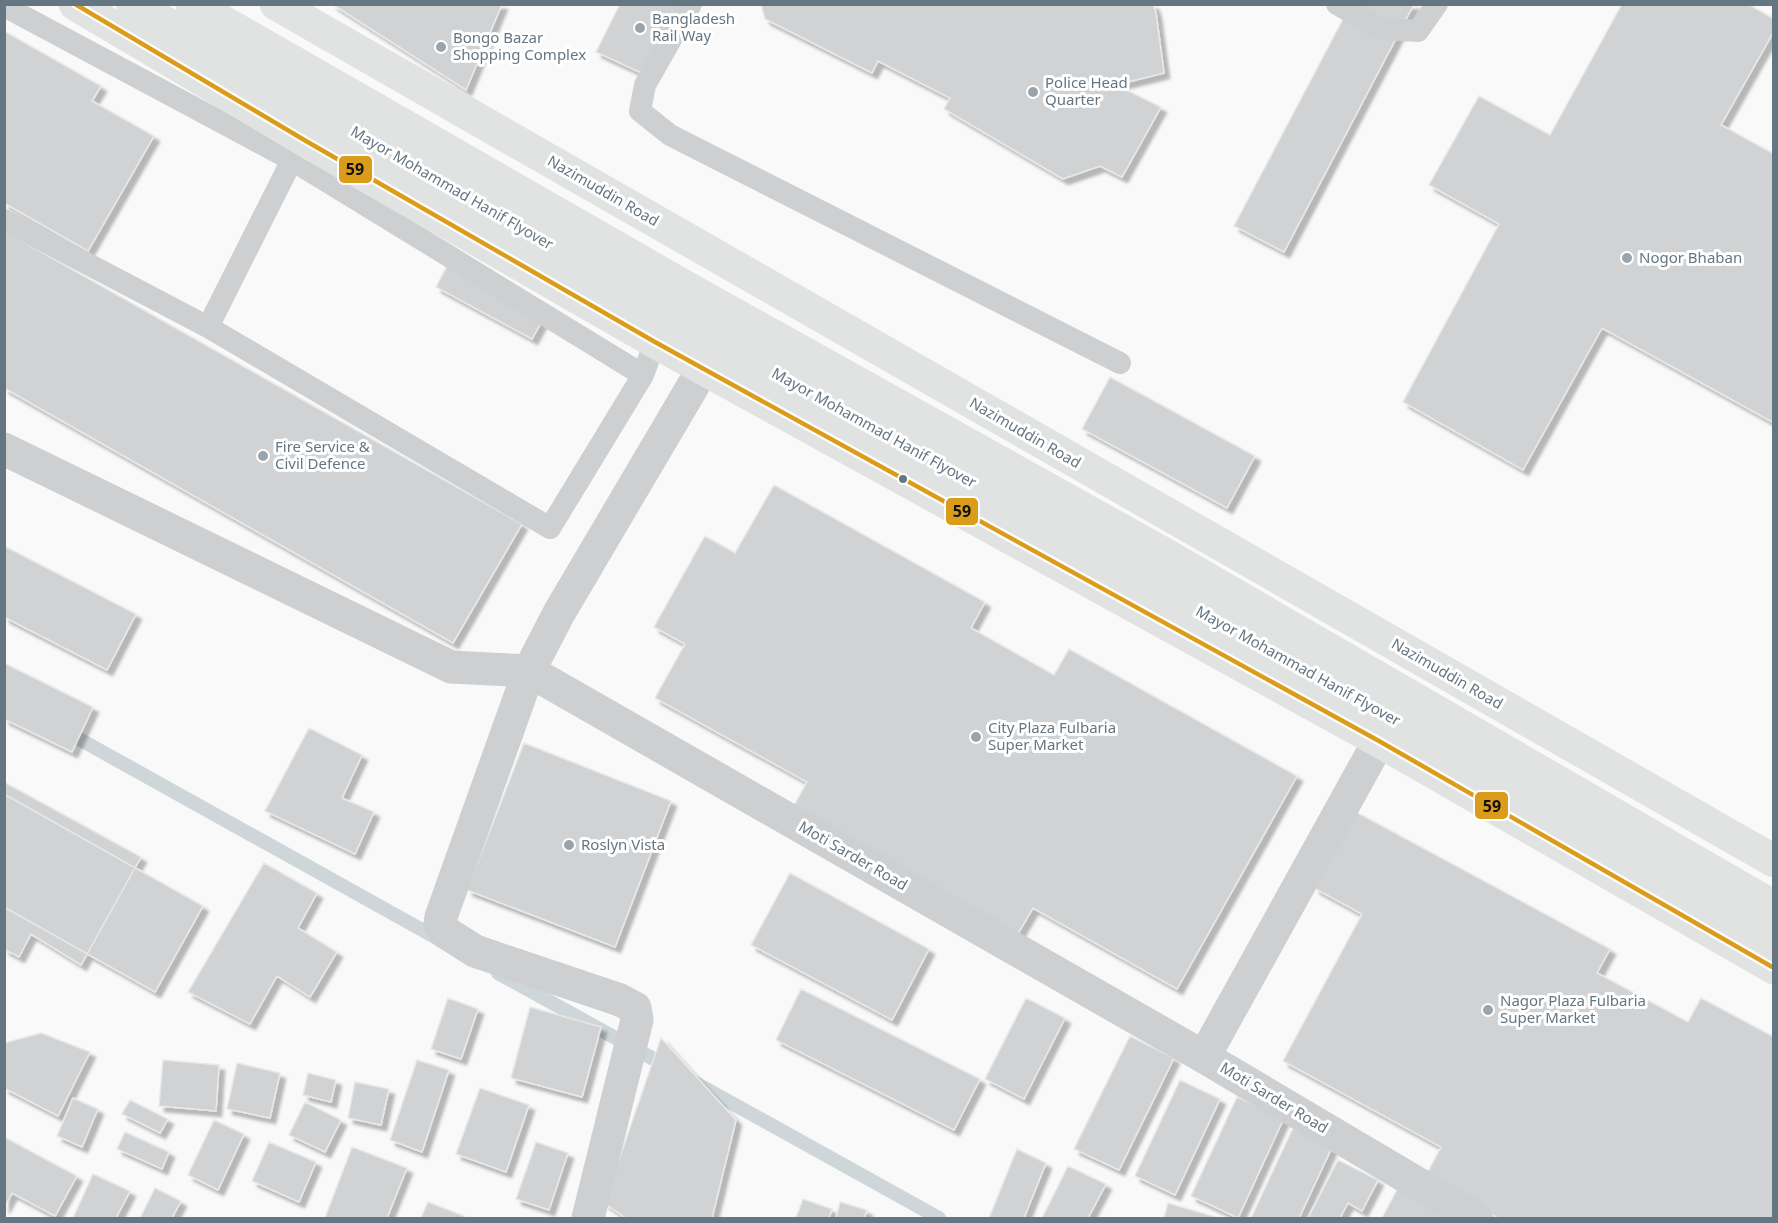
<svg xmlns="http://www.w3.org/2000/svg" width="1778" height="1223" font-family="'Noto Sans',sans-serif">
<style>
.lines{fill:none;stroke-linecap:round;stroke-linejoin:round}
.stream{stroke:#ced6d9;stroke-width:14}
.building{fill:#d0d2d3;stroke:#e8e8e8;stroke-width:1.5;filter:url(#shadow)}
.lane{stroke:#cecfd0;stroke-width:22}
.street{stroke:#cecfd0;stroke-width:33}
.primary{stroke:#e1e2e2;stroke-width:33}
.highway{stroke:#e1e2e2;stroke-width:33}
.bus-1-casing{stroke:#fff;stroke-width:9}
.bus-1{stroke:#da9c1a;stroke-width:4.5}
.poi-dot{fill:#99a4ac;stroke:#fff;stroke-width:2}
.bus-dot{fill:#657683;stroke:#fff;stroke-width:2}
.labels{text-anchor:middle;stroke-width:6;stroke-linejoin:round;paint-order:stroke}
.poi-label{font-size:15px;fill:#657683;stroke:#fff;text-anchor:start}
.street-label{font-size:15px;fill:#657683;stroke:#fff}
.line-badge{stroke:#fff;stroke-width:2}
.pale-badge-label{font-size:16px;text-anchor:middle;font-weight:bold;fill:#111}
</style>
<defs>
<filter id="shadow"><feDropShadow dx="5.5" dy="5.5" stdDeviation="1.5" flood-color="#0004"/></filter>
</defs>
<rect width="100%" height="100%" fill="#f9f9f9"/>
<g class="lines">
<!-- stream -->
<path class="stream" d="M63 730 442 941
M498 973 668 1067
M692 1081 939 1218"/>
</g>
<!-- building -->
<path class="building" d="M332 4H502L466 90Z
M620 4H684L648 76 596 52Z
M761 4H1153L1156 13 1164 73 1116 85 1161 107 1122 177 1100 166 1063 179 944 109 950 98 878 61 872 73 765 19Z
M1351 4H1414L1284 252 1234 226Z
M1622 4H1748L1774 19V31L1721 125 1774 154V423L1602 328 1523 470 1403 402 1499 224 1429 185 1479 96 1550 135Z
M4 31 101 86 92 101 154 136 88 251 4 203Z
M4 231 522 524 453 643 4 388Z
M451 259 548 310 532 339 436 287Z
M1110 377 1255 456 1227 508 1082 429Z
M774 485 985 602 971 628 1054 675 1069 649 1297 776 1177 989 1033 908 1016 937 791 811 807 782 655 698 685 644 654 627 705 536 735 553Z
M4 546 136 614 107 670 4 617Z
M4 663 93 707 72 752 4 719Z
M309 728 362 755 342 798 374 812 355 854 265 811Z
M524 743 671 801 615 947 467 890Z
M4 782 141 857 81 965 31 934 19 957 4 949Z
M4 794 203 906 155 992 4 907Z
M1356 812 1610 949 1597 973 1688 1022 1701 998 1774 1037V1218H1498L1424 1179 1441 1147 1283 1061 1362 914 1314 888Z
M264 863 317 893 298 928 337 952 310 997 277 976 250 1024 188 992Z
M790 873 929 949 892 1020 751 945Z
M801 989 980 1079 954 1130 776 1040Z
M448 998 478 1009 461 1059 431 1049Z
M1026 998 1065 1018 1024 1099 985 1079Z
M530 1007 601 1027 582 1097 511 1078Z
M41 1033 90 1052 58 1116 4 1088V1043Z
M1130 1036 1174 1058 1119 1170 1074 1149Z
M661 1038 736 1120 712 1218H626L604 1203Z
M163 1060 219 1065 216 1111 159 1106Z
M417 1060 449 1070 422 1152 390 1140Z
M237 1063 280 1073 270 1118 227 1109Z
M308 1073 336 1080 331 1102 303 1095Z
M1180 1080 1220 1099 1175 1195 1135 1176Z
M355 1082 389 1089 381 1125 348 1118Z
M480 1088 529 1105 506 1172 456 1154Z
M1237 1097 1284 1118 1238 1218 1191 1196Z
M73 1098 98 1109 82 1147 57 1136Z
M130 1100 168 1119 160 1133 122 1114Z
M305 1102 341 1120 325 1152 289 1135Z
M214 1120 244 1134 218 1190 188 1175Z
M1293 1128 1332 1147 1299 1218H1251Z
M125 1132 169 1152 162 1169 117 1149Z
M4 1137 77 1176 55 1216 12 1193 4 1208Z
M269 1142 316 1162 299 1202 252 1181Z
M536 1142 568 1153 549 1210 516 1199Z
M352 1147 407 1168 387 1218H325Z
M1017 1149 1046 1163 1024 1218H989Z
M1338 1160 1378 1180 1362 1211 1348 1203 1340 1218H1308Z
M1068 1166 1106 1184 1088 1218H1042Z
M93 1174 130 1191 116 1218H73Z
M1400 1184 1451 1218H1382Z
M155 1188 181 1201 172 1218H140Z
M803 1199 832 1209 829 1218H796Z
M428 1202 464 1216 463 1218H421Z
M840 1202 867 1210 864 1218H836Z
M1168 1203 1219 1218H1164Z"/>
<g class="lines">
<!-- lane -->
<path class="lane" d="M691 4 645 85 640 111 670 135 1120 363
M1337 4 1380 29 1418 31 1437 4
M4 6 292 160 643 375
M4 220 208 327 550 528 643 375 655 342
M208 327 292 160 301 147"/>
<!-- street -->
<path class="street" d="M4 449 451 667 529 671 1204 1057 1476 1218
M1204 1057 1379 741
M588 1218 637 1020 635 1008 620 1000 475 951 445 932 440 924 441 917 529 671 559 613 703 369"/>
<!-- primary -->
<path class="primary" d="M75 4 306 141 655 342 1379 741 1774 968
M276 4 1774 861"/>
<!-- highway -->
<path class="highway" d="M133 4 668 314 1440 745 1774 939
M192 4 689 289 1166 555 1774 907"/>
<!-- bus-1 casing -->
<g class="bus-1-casing">
<path id="bus-1" d="M75 4 306 141 655 342 1379 741 1774 968"/>
</g>
<!-- bus-1 -->
<use href="#bus-1" class="bus-1"/>
</g>
<!-- markers -->
<g class="poi-dot">
<circle cx="640" cy="28" r="6"/>
<circle cx="441" cy="47" r="6"/>
<circle cx="1033" cy="92" r="6"/>
<circle cx="1627" cy="258" r="6"/>
<circle cx="263" cy="456" r="6"/>
<circle cx="976" cy="737" r="6"/>
<circle cx="569" cy="845" r="6"/>
<circle cx="1488" cy="1010" r="6"/>
</g>
<circle class="bus-dot" cx="903" cy="479" r="5"/>
<g class="labels">
<!-- poi labels -->
<g class="poi-label">
<text x="652" y="24">Bangladesh<tspan x="652" dy="17">Rail Way</tspan></text>
<text x="453" y="43">Bongo Bazar<tspan x="453" dy="17">Shopping Complex</tspan></text>
<text x="1045" y="88">Police Head<tspan x="1045" dy="17">Quarter</tspan></text>
<text x="1639" y="263">Nogor Bhaban</text>
<text x="275" y="452">Fire Service &amp;<tspan x="275" dy="17">Civil Defence</tspan></text>
<text x="988" y="733">City Plaza Fulbaria<tspan x="988" dy="17">Super Market</tspan></text>
<text x="581" y="850">Roslyn Vista</text>
<text x="1500" y="1006">Nagor Plaza Fulbaria<tspan x="1500" dy="17">Super Market</tspan></text>
</g>
<!-- street labels -->
<g class="street-label">
<text transform="translate(452 188) rotate(30)" y="5">Mayor Mohammad Hanif Flyover</text>
<text transform="translate(603 191) rotate(30)" y="5">Nazimuddin Road</text>
<text transform="translate(874 428) rotate(29)" y="5">Mayor Mohammad Hanif Flyover</text>
<text transform="translate(1025 433) rotate(30)" y="5">Nazimuddin Road</text>
<text transform="translate(1298 666) rotate(29)" y="5">Mayor Mohammad Hanif Flyover</text>
<text transform="translate(1447 674) rotate(30)" y="5">Nazimuddin Road</text>
<text transform="translate(853 856) rotate(30)" y="5">Moti Sarder Road</text>
<text transform="translate(1274 1098) rotate(31)" y="5">Moti Sarder Road</text>
</g>
</g>
<g class="line-badge">
<rect x="338" y="155" width="35" height="29" rx="6" fill="#da9c1a"/>
<rect x="945" y="497" width="34" height="29" rx="6" fill="#da9c1a"/>
<rect x="1474" y="791" width="35" height="29" rx="6" fill="#da9c1a"/>
</g>
<g class="pale-badge-label">
<text x="355" y="175">59</text>
<text x="962" y="517">59</text>
<text x="1492" y="812">59</text>
</g>
<!-- border -->
<rect width="1778" height="1223" fill="none" stroke="#657683" stroke-width="12"/>
</svg>
